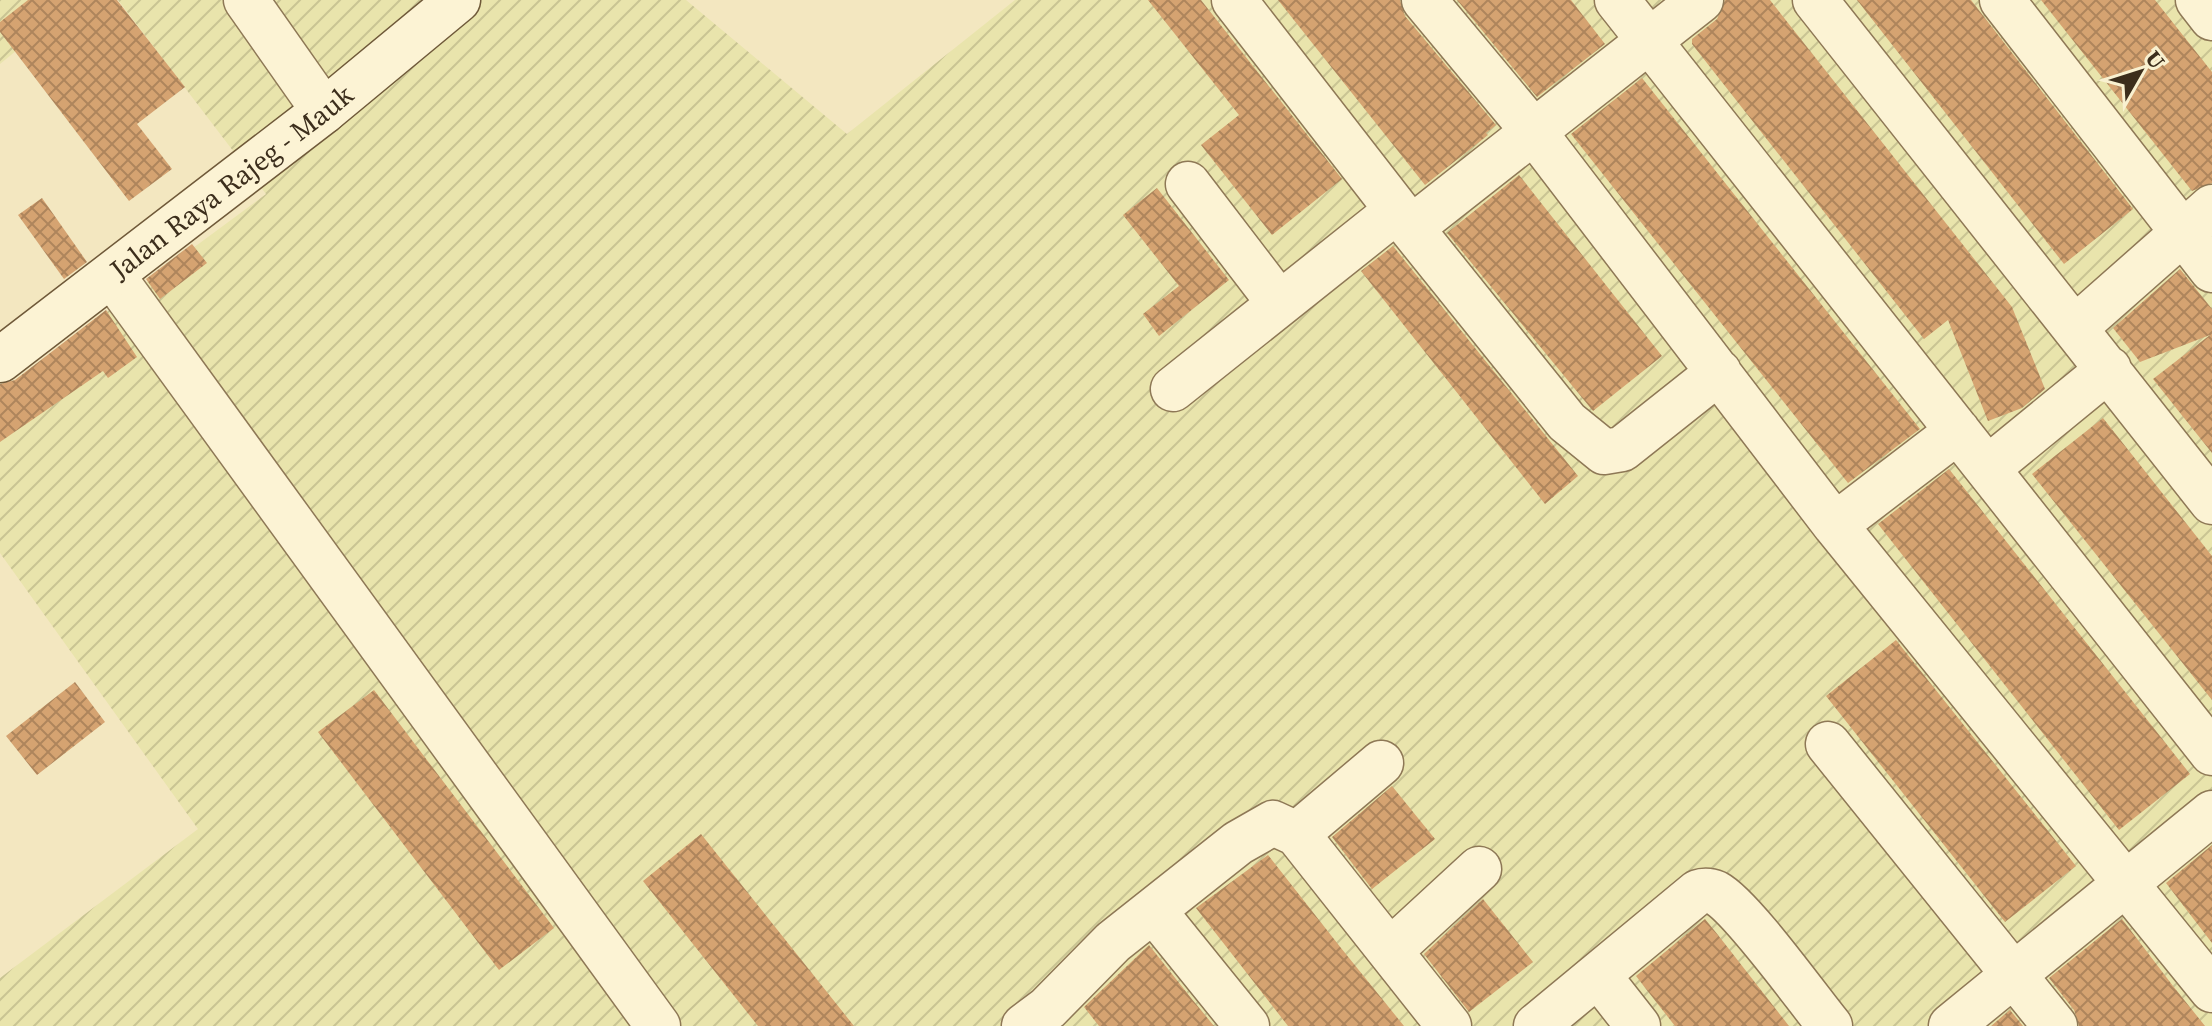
<svg xmlns="http://www.w3.org/2000/svg" width="2212" height="1026" font-family="'Source Serif 4',serif">
<style>
.farmland{fill:url(#farmland-furrows)}
.building{fill:url(#building-cross-hatch)}
.lines{fill:none;stroke-linecap:round;stroke-linejoin:round}
.street-casing{stroke:#8e7856;stroke-width:47}
.secondary-casing{stroke:#6f5939;stroke-width:47}
.street{stroke:#fcf3d4;stroke-width:44}
.secondary{stroke:#fcf3d4;stroke-width:44}
.labels{text-anchor:middle;stroke-width:7;stroke-linejoin:round;paint-order:stroke}
.street-label{font-size:28px;fill:#3c2e1c;stroke:#f9f1d0}
</style>
<defs>
<pattern id="farmland-furrows" width="10" height="10" patternUnits="userSpaceOnUse" patternTransform="scale(2)"><rect width="10" height="10" fill="#e9e4ac"/><path d="M-1 1l2-2M0 10L10 0M9 11l2-2" fill="none" stroke="#c9c493"/></pattern>
<pattern id="building-cross-hatch" width="8" height="8" patternUnits="userSpaceOnUse" patternTransform="scale(2)"><rect width="8" height="8" fill="#d5a371"/><path d="M0 0l8 8M0 8l8-8" fill="none" stroke="#ae855c"/></pattern>
</defs>
<rect width="100%" height="100%" fill="#f3e7c0"/>
<!-- farmland -->
<path class="farmland" d="M0 0H78L0 64Z
M118 0H686L847 134 1015 0H2212V1026H0V978L198 829 0 553V391L266 194Z"/>
<!-- building -->
<path class="building" d="M28 0H117L185 87 137 124 172 169 129 201 0 32V22Z
M1148 0H1201L1342 179 1272 235 1201 145 1239 115Z
M1278 0H1400L1405 16 1496 125 1486 133 1488 135 1425 185Z
M1457 0H1571L1605 44 1537 97Z
M1725 0H1770L2012 307 2045 389 2022 408 1988 421 1948 320 1924 339 1692 44V39L1717 19Z
M1857 0H1971L2133 209 2064 264Z
M2041 0H2155L2212 72V183L2192 191Z
M1642 78 1920 429 1848 483 1571 134Z
M1519 175 1662 356 1593 411 1447 233Z
M1157 188 1229 280 1159 336 1143 314 1179 286 1123 215Z
M42 198 87 262 64 279 18 215Z
M192 244 207 263 160 299 146 279Z
M1393 246 1578 476 1545 504 1361 271Z
M2180 269 2212 309V453L2153 379 2210 335 2140 362 2113 328Z
M106 310 137 357 108 378 103 371 0 442V384L15 380Z
M2103 418 2212 556V700L2032 474Z
M1949 469 2190 774 2119 830 1878 524Z
M1896 640 2076 866 2005 922 1826 696Z
M75 682 105 722 37 775 6 736Z
M374 690 554 928 499 970 318 732Z
M1392 786 1435 839 1372 889 1332 837Z
M701 834 854 1026H758L643 881Z
M2212 845V943L2166 883Z
M1268 855 1341 948 1404 1026H1288L1253 981 1196 908Z
M1483 899 1533 962 1469 1012 1424 954Z
M1705 919 1718 935 1789 1026H1675L1646 989 1636 976Z
M2122 919 2173 986 2205 1026H2079L2074 1010 2049 978Z
M1149 945 1191 998 1214 1026H1099L1084 1007Z
M2010 1010 2023 1026H1991Z"/>
<g class="lines">
<!-- street casing -->
<g class="street-casing">
<path id="street" d="M246 0 324 111
M1234 0 1411 228
M1424 0 1534 132 1835 525 2212 990
M1617 0 2212 753
M1701 0 1411 228 1567 422 1604 452 1622 449 1719 372
M1815 0 2212 502
M2002 0 2212 270
M2198 0 2212 18
M1188 184 1279 303
M112 275 658 1026
M2076 327 2212 207
M1173 389 1395 212
M1988 468 2109 369
M1835 525 1958 431
M1828 744 2055 1026
M1297 834 1381 763
M1154 911 1247 1026
M1391 950 1479 869
M1598 975 1638 1026
M1024 1026 1048 1008 1113 942 1238 843 1273 823 1297 834 1449 1026
M1536 1026 1698 892C1704 890 1709 890 1716 893 1742 907 1807 998 1830 1026
M1951 1026 2212 813"/>
</g>
<!-- secondary casing -->
<g class="secondary-casing">
<g id="secondary">
<path id="s1" d="M0 360 324 111 458 0"/>
</g>
</g>
<!-- street -->
<use href="#street" class="street"/>
<!-- secondary -->
<use href="#secondary" class="secondary"/>
</g>
<g class="labels">
<!-- street labels -->
<g class="street-label">
<text dy="10" stroke="none"><textPath href="#s1" startOffset="292">Jalan Raya Rajeg - Mauk</textPath></text>
</g>
</g>
<!-- north arrow -->
<g transform="translate(2140 72) rotate(51)" stroke="#f9f1d0" stroke-width="6" paint-order="stroke">
<path d="M0-6L14 30L0 20L-14 30Z" fill="#3c2e1c"/>
<text y="-12" font-size="22" font-weight="bold" text-anchor="middle" fill="#3c2e1c">U</text>
</g>
</svg>
